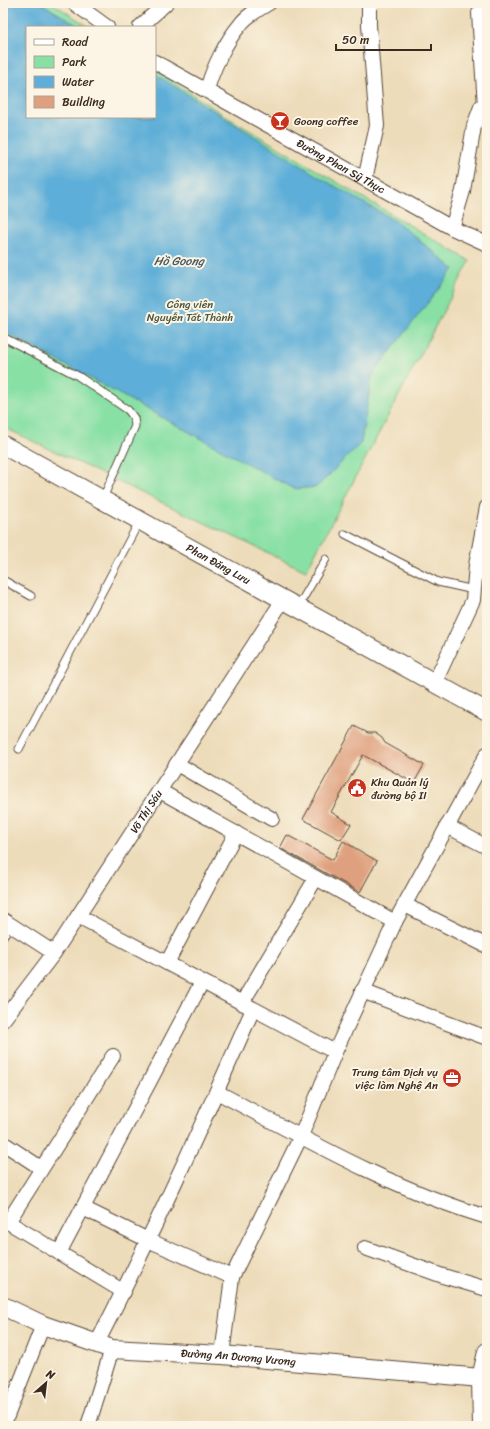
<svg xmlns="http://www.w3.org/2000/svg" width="490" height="1429" font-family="Sriracha,sans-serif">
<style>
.green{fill:#88e0a5;stroke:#628562}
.water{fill:#5daed8;stroke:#4c6c7b}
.building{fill:#dfa07f}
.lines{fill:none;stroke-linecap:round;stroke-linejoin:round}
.service-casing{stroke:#564535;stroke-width:9}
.minor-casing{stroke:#564535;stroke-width:16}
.tertiary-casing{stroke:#564535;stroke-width:20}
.service{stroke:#fff;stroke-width:7}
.minor{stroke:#fff;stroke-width:14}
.tertiary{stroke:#fff;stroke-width:18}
.labels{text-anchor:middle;stroke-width:4;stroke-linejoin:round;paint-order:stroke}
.poi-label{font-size:11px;fill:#3b2a1e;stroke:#fcf5e5;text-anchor:start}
.street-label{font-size:11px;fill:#3b2a1e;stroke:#fcf5e5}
.park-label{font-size:11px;fill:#4e5840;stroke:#fcf5e5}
.water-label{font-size:12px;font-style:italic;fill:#47585f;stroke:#fcf5e5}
</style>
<rect width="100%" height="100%" fill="#fcf5e5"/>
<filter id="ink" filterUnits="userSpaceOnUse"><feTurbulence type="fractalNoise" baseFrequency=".025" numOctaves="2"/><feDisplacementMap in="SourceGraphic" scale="8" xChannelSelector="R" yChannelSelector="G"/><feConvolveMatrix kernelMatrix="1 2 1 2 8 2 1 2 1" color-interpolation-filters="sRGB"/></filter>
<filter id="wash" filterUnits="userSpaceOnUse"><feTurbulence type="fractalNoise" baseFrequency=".012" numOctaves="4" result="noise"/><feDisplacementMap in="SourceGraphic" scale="16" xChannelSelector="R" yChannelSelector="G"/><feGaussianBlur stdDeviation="0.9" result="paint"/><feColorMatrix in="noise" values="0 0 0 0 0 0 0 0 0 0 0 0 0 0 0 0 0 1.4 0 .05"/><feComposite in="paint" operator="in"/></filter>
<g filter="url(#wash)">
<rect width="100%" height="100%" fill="#eddcba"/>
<!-- green -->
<path class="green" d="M3 3H52L89 27H27V117H155V70L232 120 470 261 306 571 3 427Z"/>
<!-- water -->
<path class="water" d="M3 3H41L80 27H27V117H155V74L321 178 397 222 454 269 372 375 361 443 317 487 294 489 3 331Z"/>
<g id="blocks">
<!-- building -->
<path class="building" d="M354 726 368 733H375L382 738 385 743 424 765 414 783 363 755 331 812 351 824 341 840 303 819Z
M287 835 333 860 343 841 377 861 360 892 280 848Z"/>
</g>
</g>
<g filter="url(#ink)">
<use href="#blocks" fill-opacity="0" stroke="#564535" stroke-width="1"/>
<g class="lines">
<!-- service casing -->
<g class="service-casing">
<path id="service" d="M3 337 78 376 128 410 134 418 135 426 103 498
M345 534 438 582 474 590
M3 580 31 596
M298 607 326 559
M19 749 140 520
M3 936 11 925"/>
</g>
<!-- minor casing -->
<g class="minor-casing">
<g id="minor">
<path d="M74 3 107 27"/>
<path d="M479 13 485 106"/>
<path d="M140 27 166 3"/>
<path id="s1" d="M155 62 452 228 487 244"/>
<path d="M207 90C212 70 226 41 240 25 247 15 259 9 269 3"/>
<path d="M365 179 377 126 369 25V3"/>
<path d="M452 228 463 191 474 126 481 107 487 106"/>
<path d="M435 682 473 600 476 565 487 507"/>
<path d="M177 764 272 819"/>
<path d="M160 791 395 922"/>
<path d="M447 826 487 847"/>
<path d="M405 905 487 946"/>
<path d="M78 916 335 1052"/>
<path d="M3 920 54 953"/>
<path d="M167 963 236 833"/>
<path d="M362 991 487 1038"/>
<path d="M242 1003 316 878"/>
<path id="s2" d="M3 1020 54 953 283 600"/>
<path d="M217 1092C304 1138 392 1189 487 1217"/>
<path d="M3 1143 41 1168"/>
<path d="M83 1208 148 1240 232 1277"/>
<path d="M3 1219 124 1292"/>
<path d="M8 1222 113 1056"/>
<path d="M365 1248 443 1276 487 1289"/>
<path d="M59 1253 202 982"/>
<path d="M97 1343C153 1234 204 1121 253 1009"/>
<path d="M222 1355 232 1277 301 1136 335 1052 395 922 487 754"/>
<path d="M3 1426 43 1325"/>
<path d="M88 1426 112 1349"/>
</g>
</g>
<!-- tertiary casing -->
<g class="tertiary-casing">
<g id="tertiary">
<path id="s3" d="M3 445 487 712"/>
<path id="s4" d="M3 1306 43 1325 112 1349 222 1355 481 1378"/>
<path d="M482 1426 481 1378 487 1352"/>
</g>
</g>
<!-- service -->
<use href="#service" class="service"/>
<!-- minor -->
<use href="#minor" class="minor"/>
<!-- tertiary -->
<use href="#tertiary" class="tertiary"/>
</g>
</g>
<!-- icons -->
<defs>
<g id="bar-disc" transform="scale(1)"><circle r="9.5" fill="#c8321e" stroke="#fcf5e5"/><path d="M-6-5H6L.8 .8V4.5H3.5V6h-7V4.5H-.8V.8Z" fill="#fff"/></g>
<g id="civic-disc" transform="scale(1)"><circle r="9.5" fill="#c8321e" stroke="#fcf5e5"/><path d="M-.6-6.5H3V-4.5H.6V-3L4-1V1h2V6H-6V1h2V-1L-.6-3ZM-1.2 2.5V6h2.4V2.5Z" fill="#fff"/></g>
<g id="office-disc" transform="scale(1)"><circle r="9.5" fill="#c8321e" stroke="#fcf5e5"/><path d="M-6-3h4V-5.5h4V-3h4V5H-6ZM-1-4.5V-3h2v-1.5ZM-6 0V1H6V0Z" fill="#fff"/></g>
</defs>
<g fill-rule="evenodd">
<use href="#bar-disc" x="280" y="121"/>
<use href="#civic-disc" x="357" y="788"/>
<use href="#office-disc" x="452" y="1078"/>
</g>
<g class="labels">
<!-- poi labels -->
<g class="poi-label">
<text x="294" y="125">Goong coffee</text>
<text x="371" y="786">Khu Quản lý<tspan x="371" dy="13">đường bộ II</tspan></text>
<text x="438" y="1076" text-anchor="end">Trung tâm Dịch vụ<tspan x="438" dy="13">việc làm Nghệ An</tspan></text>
</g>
<!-- street labels -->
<g class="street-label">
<text dy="4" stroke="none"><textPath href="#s1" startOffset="213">Đường Phan Sỹ Thục</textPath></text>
<text dy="4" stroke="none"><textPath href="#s3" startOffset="246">Phan Đăng Lưu</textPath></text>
<text dy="4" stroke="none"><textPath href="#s2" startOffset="253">Võ Thị Sáu</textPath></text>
<text dy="4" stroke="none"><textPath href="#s4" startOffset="244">Đường An Dương Vương</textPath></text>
</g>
<!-- park labels -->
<g class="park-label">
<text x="190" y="308">Công viên<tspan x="190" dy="13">Nguyễn Tất Thành</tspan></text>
</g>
<!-- water labels -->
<g class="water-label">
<text x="179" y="265">Hồ Goong</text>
</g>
</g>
<!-- margin -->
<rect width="490" height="1429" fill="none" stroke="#fcf5e5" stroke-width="16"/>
<!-- legend -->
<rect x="26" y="26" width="130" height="92" fill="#fcf5e5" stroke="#afa495"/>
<rect x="34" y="39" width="20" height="6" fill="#ffffff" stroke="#afa495"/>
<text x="62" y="46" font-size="12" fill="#3b2a1e">Road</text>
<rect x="34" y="56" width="20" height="12" fill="#88e0a5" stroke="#afa495"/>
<text x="62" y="66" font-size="12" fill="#3b2a1e">Park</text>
<rect x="34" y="76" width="20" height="12" fill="#5daed8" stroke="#afa495"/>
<text x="62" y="86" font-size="12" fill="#3b2a1e">Water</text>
<rect x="34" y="96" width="20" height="12" fill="#dfa07f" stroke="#afa495"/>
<text x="62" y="106" font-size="12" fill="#3b2a1e">Building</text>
<!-- north arrow -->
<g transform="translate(46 1383) rotate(28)" stroke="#fcf5e5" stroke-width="3" paint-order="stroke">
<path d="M0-3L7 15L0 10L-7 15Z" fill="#3b2a1e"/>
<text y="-6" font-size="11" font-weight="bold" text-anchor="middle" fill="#3b2a1e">N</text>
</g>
<!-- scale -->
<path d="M336 44v6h95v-6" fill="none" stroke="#3b2a1e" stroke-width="2"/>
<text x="342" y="44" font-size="12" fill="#3b2a1e" stroke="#fcf5e5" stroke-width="3" paint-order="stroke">50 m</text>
</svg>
